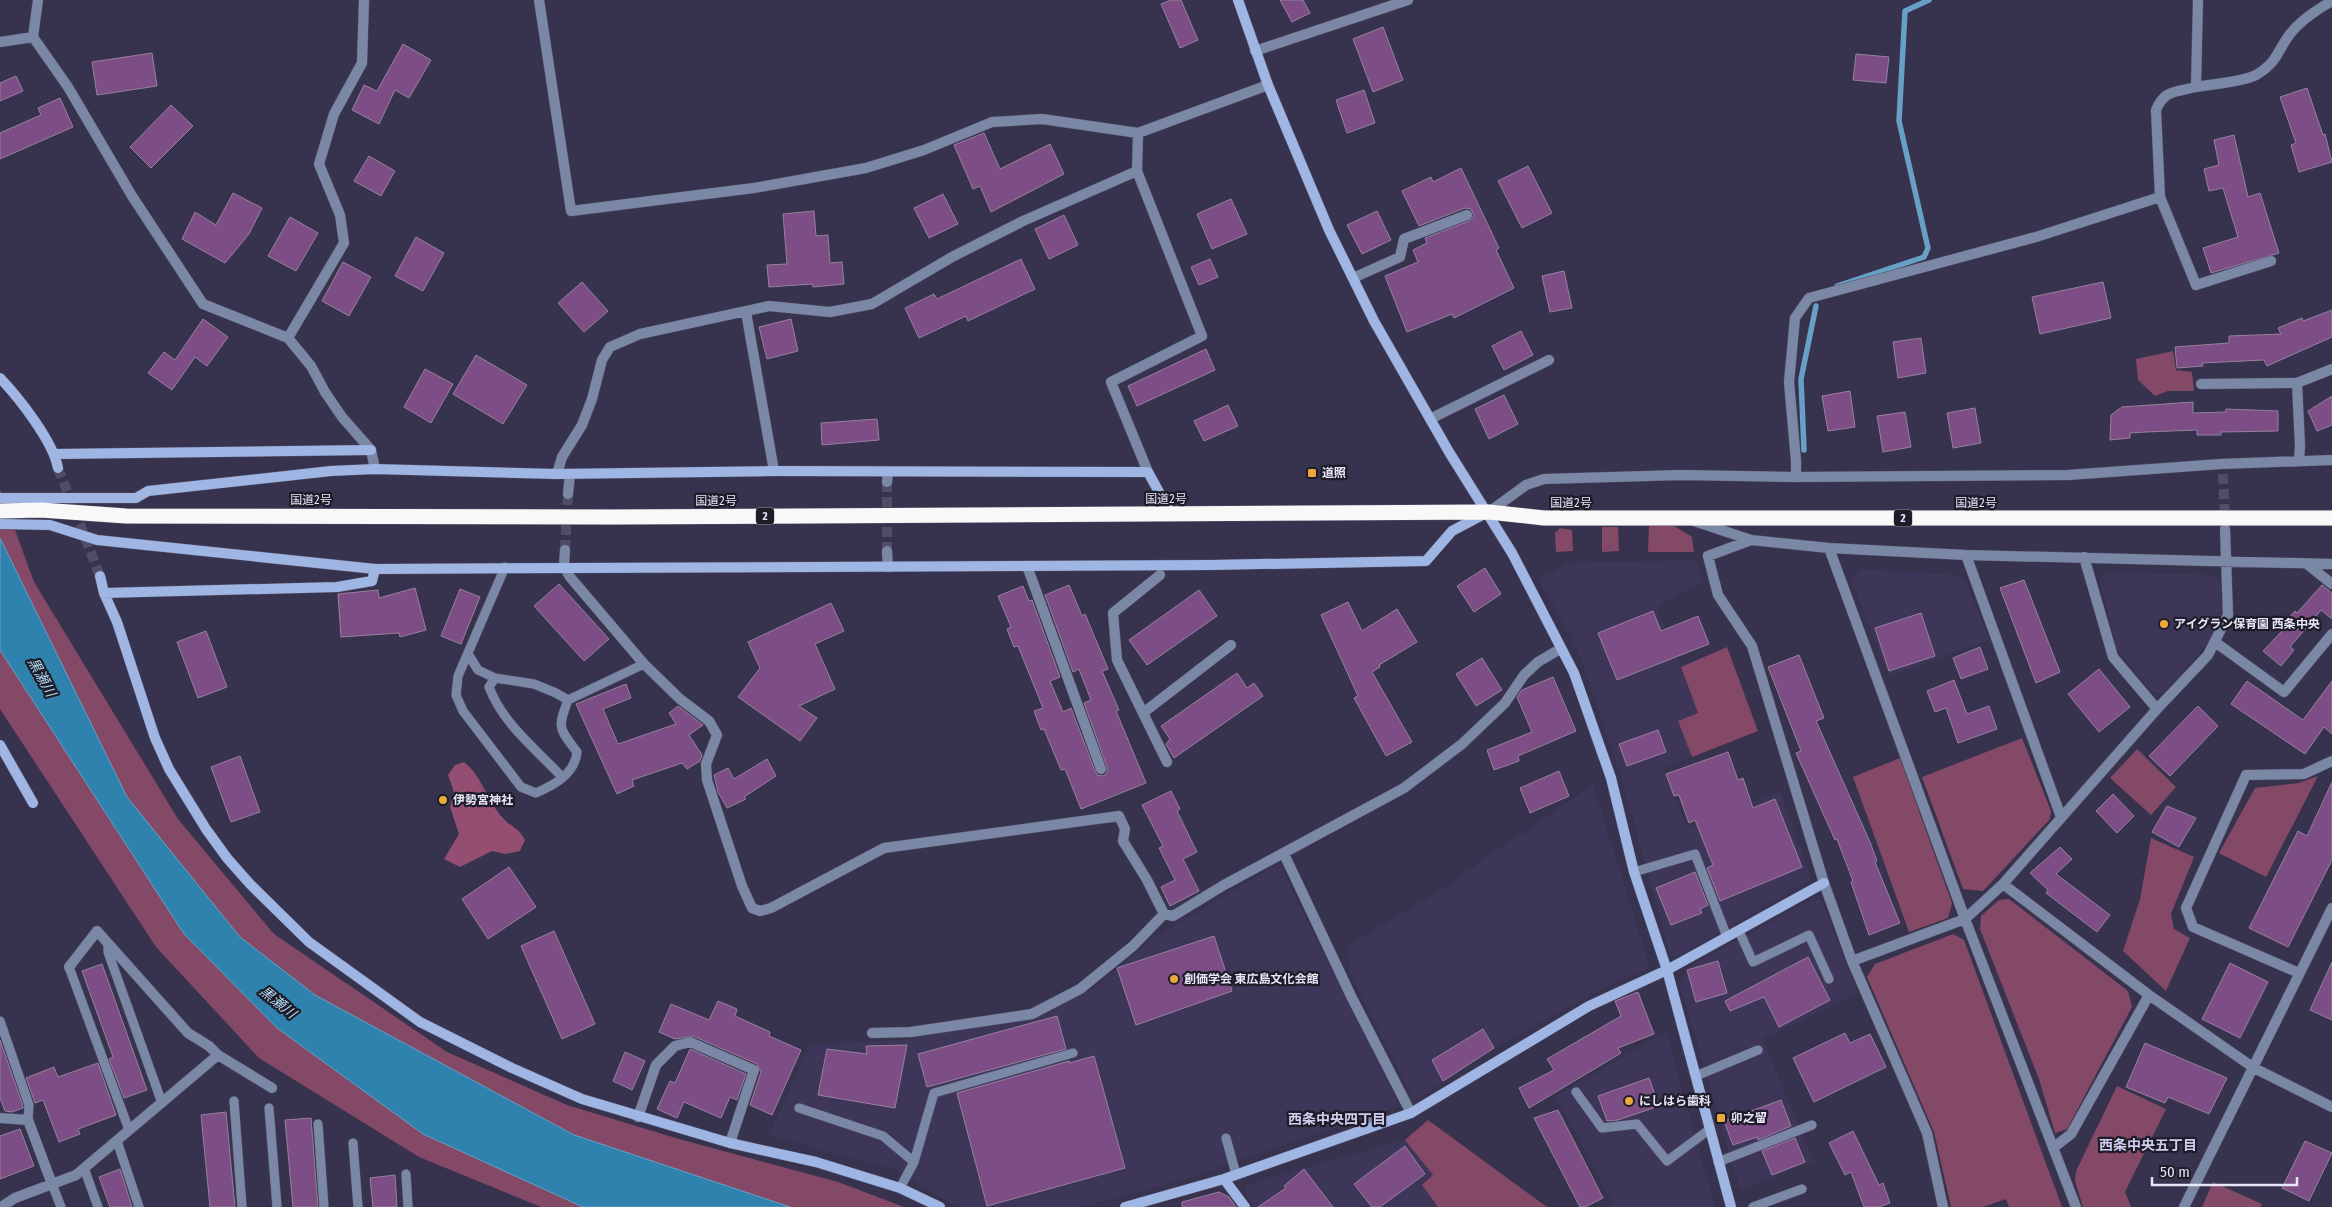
<svg xmlns="http://www.w3.org/2000/svg" width="2332" height="1207" font-family="'Fira Sans Condensed','Noto Sans JP',sans-serif">
<style>
.built{fill:#3e3658}
.green{fill:#844966}
.forest{fill:#944e71}
.water{fill:#2f82ae;stroke:#66a0c4}
.lines{fill:none;stroke-linecap:round;stroke-linejoin:round}
.stream{stroke:#66a0c4;stroke-width:5.5}
.building{fill:#7d4d86;stroke:#98819c}
.street-tunnel{stroke:#524d67;stroke-width:10;stroke-dasharray:10 5;stroke-linecap:butt}
.secondary-tunnel{stroke:#524d67;stroke-width:10;stroke-dasharray:10 5;stroke-linecap:butt}
.lane-casing{stroke:#534f68;stroke-width:10}
.street-casing{stroke:#534f68;stroke-width:11}
.secondary-casing{stroke:#534f68;stroke-width:11}
.highway-casing{stroke:#534f68;stroke-width:16}
.lane{stroke:#7a88a5;stroke-width:9}
.street{stroke:#7a88a5;stroke-width:10}
.secondary{stroke:#9fb5e3;stroke-width:10}
.highway{stroke:#f8f8f8;stroke-width:15}
.poi-dot{fill:#eca93b;stroke:#1e1c28;stroke-width:2}
.labels{text-anchor:middle;stroke-width:4.5;stroke-linejoin:round;paint-order:stroke}
.shield{fill:#1e1c28;stroke:#aba9ba;stroke-width:1}
.shield-label{font-size:11px;font-weight:bold;fill:#e8e6f8}
.poi-label{font-size:12px;font-weight:bold;fill:#e8e6f8;stroke:#1e1c28;text-anchor:start}
.street-label{font-size:12px;fill:#e8e6f8;stroke:#1e1c28}
.water-label{font-size:14px;font-style:italic;fill:#b2d9f2;stroke:#1e1c28}
.neighbourhood-label{font-size:14px;font-weight:bold;fill:#d1cbee;stroke:#1e1c28}
</style>
<rect width="100%" height="100%" fill="#37324d"/>
<!-- built -->
<path class="built" d="M1696 560 1704 581 1657 607 1698 713 1678 721 1692 757 1663 768 1687 828 1781 792 1811 880 1681 955 1671 957 1622 780 1580 656 1571 636 1539 580 1568 563Z
M1860 569 1956 575 1966 581 1989 640 1889 676 1851 580Z
M2105 572 2213 575 2223 583V610L2211 639 2164 693 2151 692 2116 648 2100 580Z
M1593 784 1650 968 1606 987 1494 1048 1414 1102 1350 974 1348 946 1454 882 1491 853 1524 833Z
M1279 864 1400 1106 1179 1181 1081 1207H957L892 1168 769 1136 809 1045 909 1039 1032 1017 1058 1007 1099 984 1153 938Z
M1813 898 1822 901 1858 993 1762 1039 1814 1161 1740 1190 1679 982 1691 966Z
M1666 1032 1715 1207H1605L1613 1204 1556 1096Z
M1428 1120 1547 1207H1254L1249 1200 1245 1191 1248 1184 1404 1140Z"/>
<!-- green -->
<path class="green" d="M2173 351 2176 370 2192 372 2194 391H2168L2155 396 2138 380 2136 359Z
M0 489 34 582 178 819 274 934 447 1052 567 1105 679 1139 838 1182 904 1207H541L419 1157 259 1058 156 947 0 709Z
M1649 526H1674L1692 537 1694 552H1648Z
M1602 527H1618L1619 551 1602 552Z
M1560 528 1572 530 1573 551 1556 552 1555 533Z
M1727 647 1758 731 1692 757 1678 721 1698 713 1681 667Z
M2022 738 2051 811 2050 819 1983 891 1963 889 1922 777Z
M2137 749 2176 787 2151 815 2110 778Z
M1900 758 1952 903 1948 918 1909 932 1853 777Z
M2318 776 2266 877 2219 853 2255 788 2299 783Z
M2151 838 2194 857 2171 914 2174 929 2190 938 2166 991 2123 951 2140 899Z
M2009 899 2128 991 2132 1007 2067 1129 2055 1133 2039 1079 1980 929 1981 916 1999 900Z
M1953 934 1964 940 2062 1207H2009L2006 1199 1983 1207H1951L1934 1132 1867 977 1875 964Z
M2117 1086 2166 1109 2125 1192 2131 1207H2083L2075 1181 2076 1171Z
M1428 1120 1547 1207H1438L1422 1185 1433 1175 1405 1140Z
M2213 1182 2262 1204 2260 1207H2202Z"/>
<!-- forest -->
<path class="forest" d="M464 762C483 777 487 802 504 819 513 829 518 826 525 840L520 851 505 854 492 851 460 867 444 859 459 834 450 807 454 792 448 775 455 765Z"/>
<!-- water -->
<path class="water" d="M0 538 127 797 240 937 315 995 574 1135 790 1207H583L423 1134 277 1028 184 934 0 650Z"/>
<g class="lines">
<!-- stream -->
<path class="stream" d="M1837 286 1924 257 1928 248 1899 121 1905 11 1929 0
M1804 450 1801 379 1816 306"/>
</g>
<!-- building -->
<path class="building" d="M1171 0H1181L1198 40 1180 48 1161 4Z
M1280 0H1303L1310 13 1292 22Z
M1383 27 1403 80 1373 92 1353 39Z
M403 44 431 60 409 98 395 90 379 124 352 110 364 85 377 91Z
M152 53 157 86 97 95 92 62Z
M1856 54 1889 57 1886 83 1853 80Z
M16 76 23 91 0 101V83Z
M2307 88 2323 135 2325 134 2332 162 2299 172 2291 145 2296 143 2280 97Z
M1364 90 1375 123 1347 133 1336 100Z
M60 98 73 127 0 159V133L41 115 38 108Z
M171 105 193 126 151 168 130 147Z
M984 133 1000 169 1050 144 1064 174 991 212 980 186 973 189 954 145Z
M2234 135 2248 197 2260 193 2279 253 2211 273 2203 248 2238 237 2223 188 2209 191 2204 169 2219 165 2214 140Z
M369 156 395 171 381 196 354 181Z
M1528 166 1552 213 1522 228 1498 181Z
M1461 168 1499 248 1496 250 1514 288 1454 318 1452 314 1407 332 1385 276 1418 262 1413 250 1427 243 1425 238 1469 221 1474 216 1471 209 1465 208 1419 226 1402 191 1431 177 1433 182Z
M233 193 262 208 249 234 225 263 182 239 195 212 216 225Z
M943 194 958 224 929 238 914 208Z
M1231 199 1247 234 1212 249 1197 214Z
M814 211 816 236 828 235 830 263 842 262 844 284 813 287 812 284 769 287 767 265 787 264 783 214Z
M1377 211 1391 240 1362 254 1347 225Z
M1064 215 1078 245 1049 259 1035 229Z
M290 217 318 233 296 271 268 256Z
M416 237 444 253 423 291 395 276Z
M1021 259 1035 289 968 321 966 316 919 338 905 308 934 294 937 299Z
M1210 259 1218 277 1199 285 1191 267Z
M343 262 371 277 349 316 322 301Z
M1564 271 1572 308 1550 312 1542 276Z
M582 282 608 311 584 332 558 303Z
M2103 282 2111 318 2040 334 2032 297Z
M2332 310V337L2267 366 2264 360 2202 363 2203 366 2177 368 2175 347 2229 343V336L2281 334 2278 328 2302 318 2303 321Z
M203 319 228 337 207 366 195 357 172 390 148 373 164 352 175 360Z
M791 319 798 351 767 359 759 327Z
M1521 331 1533 355 1504 370 1492 346Z
M1921 338 1926 373 1898 378 1893 342Z
M1206 349 1215 370 1137 406 1128 386Z
M476 355 527 385 503 424 453 394Z
M425 369 453 384 431 423 404 407Z
M1850 391 1855 427 1828 431 1822 396Z
M1504 395 1518 424 1489 439 1475 409Z
M2332 396V425L2317 431 2308 411Z
M2193 402V413L2226 412V409L2278 411V431L2221 432V435H2197V430L2146 432 2130 433V438L2110 440 2111 415 2122 407Z
M1228 405 1238 426 1204 441 1194 421Z
M1975 408 1981 443 1953 448 1947 413Z
M1905 412 1911 447 1883 452 1877 416Z
M877 419 879 440 822 445 821 423Z
M1485 568 1501 594 1474 612 1457 586Z
M2024 580 2060 672 2036 683 2000 588Z
M559 584 609 639 584 661 534 606Z
M1069 585 1082 616 1085 614 1108 669 1102 671 1119 710 1116 711 1146 783 1081 809 1065 769 1061 770 1044 729 1041 730 1034 711 1043 708 1018 646 1014 647 1007 629 1011 627 998 596 1023 586 1029 601 1032 600 1060 677 1050 681 1063 712 1071 708 1095 771 1097 775 1103 776 1107 773V767L1084 703 1091 700 1079 669 1073 672 1045 595Z
M2322 585 2332 593V619L2321 610 2290 647 2294 650 2281 666 2263 651 2282 631 2279 629 2295 611 2297 613Z
M415 588 426 630 400 637 399 633 341 637 338 594 378 590 379 598Z
M460 589 480 597 461 644 441 636Z
M1199 590 1217 616 1147 665 1129 640Z
M1348 602 1362 631 1397 609 1417 642 1379 665 1380 667 1372 672 1412 742 1386 756 1354 698 1358 696 1321 615Z
M831 603 844 631 815 644 835 689 799 706 817 718 800 741 738 697 760 668 748 642Z
M1653 611 1661 631 1698 616 1709 644 1617 680 1598 633Z
M1921 613 1935 656 1889 671 1875 628Z
M206 631 227 687 198 698 177 642Z
M1980 647 1988 669 1961 679 1953 658Z
M1799 655 1824 718 1816 721 1870 842 1877 861 1875 862 1900 923 1869 935 1851 882 1853 881 1837 839 1835 840 1796 753 1801 751 1768 667Z
M1482 658 1502 690 1476 706 1456 674Z
M2099 669 2130 707 2099 732 2068 694Z
M1237 673 1247 688 1254 683 1263 696 1174 758 1166 744 1170 739 1161 726Z
M1553 677 1576 731 1518 756 1519 761 1494 770 1487 750 1532 732 1517 697 1522 690Z
M1954 680 1967 714 1989 706 1997 729 1958 743 1946 708 1935 712 1927 691Z
M2247 681 2303 720 2332 681V734L2324 727 2305 754 2231 704Z
M626 684 631 698 603 709 618 744 676 724 669 713 678 706 703 725 689 735 702 755 700 761 687 769 682 763 632 780 634 786 617 794 576 704Z
M2198 706 2218 726 2170 776 2149 756Z
M1658 730 1666 752 1627 766 1619 744Z
M1728 752 1738 780 1743 778 1753 808 1775 799 1802 867 1720 901 1707 868 1713 865 1695 820 1689 823 1679 795 1674 796 1666 774Z
M240 756 260 812 231 822 211 767Z
M767 759 776 776 744 797 746 799 727 808 718 792 714 775 728 768 734 779Z
M1559 771 1569 796 1530 813 1520 788Z
M2332 782V860L2288 947 2249 928 2298 831 2307 836Z
M1171 791 1180 809 1177 811 1197 852 1183 859 1199 891 1170 906 1161 887 1175 880 1159 848 1163 846 1142 805Z
M2113 794 2134 816 2117 833 2096 811Z
M2167 806 2196 818 2179 847 2152 832Z
M2060 847 2072 859 2056 874 2110 915 2097 932 2046 893 2048 890 2030 873Z
M509 867 536 907 488 939 462 899Z
M1695 872 1708 905 1700 909 1702 913 1671 925 1656 888Z
M554 931 595 1024 562 1039 521 946Z
M1214 936 1232 991 1136 1025 1117 968Z
M1808 957 1830 1000 1779 1027 1764 997 1730 1011 1725 1001Z
M1718 961 1727 993 1696 1002 1687 970Z
M2332 962V1020L2310 1010Z
M2230 963 2268 982 2240 1038 2202 1019Z
M102 964 147 1090 124 1098 109 1059 113 1057 82 971Z
M1638 992 1654 1034 1618 1048 1621 1053 1529 1108 1519 1088 1554 1070 1547 1059 1621 1016 1615 1001Z
M718 1001 737 1009 735 1016 770 1032 769 1036 801 1050 772 1115 750 1105 761 1072 757 1064 693 1036 675 1039 659 1032 671 1004 709 1020Z
M1057 1016 1066 1049 927 1087 918 1054Z
M1483 1029 1494 1048 1443 1081 1432 1060Z
M1845 1033 1850 1043 1870 1034 1886 1067 1814 1102 1793 1058Z
M0 1040 23 1106V1108L12 1112 5 1111 0 1098Z
M2145 1043 2227 1078 2209 1114 2168 1097 2165 1103 2126 1087Z
M907 1045 895 1108 818 1095 827 1049 867 1054 866 1046Z
M690 1049 746 1074 737 1100 730 1097 721 1118 684 1102 677 1118 657 1109 670 1081 675 1083Z
M625 1052 645 1061 632 1090 613 1081Z
M1094 1056 1125 1168 987 1206 957 1093 1069 1061V1063Z
M98 1063 116 1115 78 1129 80 1134 59 1142 43 1100 35 1103 26 1078 54 1067 58 1077Z
M1649 1078 1659 1106 1618 1120 1607 1121 1598 1096Z
M1781 1100 1791 1126 1758 1140 1757 1137 1733 1145 1724 1121Z
M1558 1110 1603 1198 1585 1207H1580L1534 1118Z
M226 1112 235 1207H210L201 1115Z
M311 1118 318 1207H293L285 1120Z
M20 1129 34 1166 0 1179V1136Z
M1853 1131 1879 1185 1883 1183 1890 1203 1879 1207H1864L1851 1172 1845 1175 1829 1143Z
M1795 1138 1805 1162 1772 1175 1762 1151Z
M2305 1141 2332 1153 2309 1201 2282 1188Z
M1405 1146 1425 1174 1380 1207H1372L1354 1184Z
M120 1169 132 1207H110L99 1177Z
M1304 1169 1333 1207H1258L1286 1188 1284 1186Z
M395 1175 397 1207H373L370 1178Z
M1219 1192 1229 1197 1236 1207H1182V1202Z"/>
<g class="lines">
<!-- street-tunnel -->
<path class="street-tunnel" d="M2223 474 2225 523
M887 482V551
M565 550 568 494"/>
<!-- secondary-tunnel -->
<path class="secondary-tunnel" d="M58 468 100 576"/>
<!-- lane casing -->
<g class="lane-casing">
<path id="lane" d="M505 567 458 676 456 695 463 711 521 787 536 793C554 785 575 774 577 752 559 728 557 729 568 700L644 664
M468 654 478 670 495 678 534 684 556 693 568 700
M495 678 489 687C503 724 536 749 562 777
M1634 872 1695 854 1727 937
M1739 931 1753 962 1809 935 1829 979
M108 944V952L162 1103
M69 967 129 1130
M0 1021 29 1105 28 1120
M1696 1076 1758 1050
M1576 1092 1602 1128 1637 1124 1667 1161 1710 1129
M234 1101 242 1207
M269 1108 277 1207
M799 1108 883 1136 914 1162
M1369 1116 1371 1127
M318 1124 324 1207
M1226 1138 1236 1174
M117 1141 139 1207
M353 1143 358 1207
M1718 1162 1812 1125
M84 1168 98 1207
M406 1174 408 1207
M52 1184 61 1207
M900 1188 914 1162 934 1093 1073 1053
M1753 1207 1802 1189"/>
</g>
<!-- street casing -->
<g class="street-casing">
<path id="street" d="M38 0 33 37 68 87 132 196 203 304 288 338 311 366 325 392 342 417 371 450 375 469
M539 0 571 211 754 188 866 168 924 150 992 122 1042 119 1138 133 1268 85
M2198 0 2196 87C2176 92 2164 90 2156 110L2160 197 2196 285 2271 261
M0 42 33 37
M1255 51 1408 0
M2196 87C2212 84 2243 82 2256 75 2278 62 2277 51 2290 34 2300 21 2318 9 2332 1
M1137 171 1202 336 1111 382 1148 472
M1353 278 1400 257 1404 239 1467 215
M746 312 774 471
M288 338 344 243 340 215 319 164 334 114 362 63 364 0
M2201 384 2297 383
M1430 419 1549 360
M2299 461 2300 446 2297 383 2332 369
M557 474 562 457 582 425 592 399 602 360 610 347 640 334 769 306 830 312 872 304 952 257 1023 221 1137 171 1138 133
M1796 477V461L1789 382 1795 318 1809 298 2036 237 2160 197
M887 482 888 472
M568 494 570 474
M1489 512 1526 485 1544 479 1681 475 1796 477 2068 475 2221 464 2332 460
M1694 521 1751 540 1829 548 1966 555 2332 564
M1751 540 1708 556 1718 595 1752 646 1824 883 1852 961 1927 1133 1943 1207
M1829 548 1965 919 2076 1207
M565 550 564 567 570 577 644 664 680 699 709 721 717 735 706 764 707 780 742 886 752 908 760 911 771 908 884 848 1119 816 1125 829 1123 841 1147 880 1164 914 1173 916 1224 885 1404 788 1462 744 1505 703 1524 675 1538 662 1560 649
M887 551 888 567
M1966 555 2061 817
M2084 557 2113 657 2157 709
M2307 564 2332 584
M1027 566 1101 769
M1160 575 1113 613 1117 660 1167 762
M2215 642 2284 692 2332 634
M1143 713 1231 645
M1284 854 1351 996 1411 1113
M2003 884 2149 995 2254 1068 2332 1107
M1852 961 1965 919 2003 884 2157 709 2208 655 2228 615 2225 529
M69 967 97 931 188 1033 209 1046 218 1055 272 1088
M2299 973 2193 927 2186 908 2246 775 2304 774 2332 761
M872 1033 911 1032 1032 1014 1080 989 1133 946 1164 914
M638 1117 656 1065 675 1046 690 1042 754 1070 730 1143
M0 1118 28 1120 52 1184
M2053 1148 2071 1134 2149 995
M1 1207 15 1198 76 1175 218 1055
M2184 1207 2332 908"/>
</g>
<!-- secondary casing -->
<g class="secondary-casing">
<path id="secondary" d="M1238 0 1268 85 1329 230 1374 321 1449 452 1512 553 1574 673 1611 778 1634 872 1667 970 1731 1207
M0 378C19 398 53 441 58 468
M55 454 371 450
M0 498H136L148 491 331 471 375 469 557 474 774 471 1148 472 1171 514
M0 524 50 525 97 540 375 569 1211 565 1426 561 1452 531 1486 513
M100 576 104 593 117 622 155 738 169 769 206 829 227 858 250 884 309 942 420 1022 512 1068 582 1099 730 1143 816 1162 900 1188 940 1207
M104 593 337 587 372 581 375 569
M0 745 33 803
M1224 1179 1245 1207
M1125 1207 1224 1179 1411 1113 1589 1006 1667 970 1824 883"/>
</g>
<!-- highway casing -->
<g class="highway-casing">
<path id="highway" d="M0 511 41 510 126 516 613 517 1489 512 1544 518H2332"/>
</g>
<!-- lane -->
<use href="#lane" class="lane"/>
<!-- street -->
<use href="#street" class="street"/>
<!-- secondary -->
<use href="#secondary" class="secondary"/>
<!-- highway -->
<use href="#highway" class="highway"/>
</g>
<!-- markers -->
<g class="poi-dot">
<rect x="1307" y="468" width="10" height="10" rx="2.5"/>
<circle cx="2164" cy="624" r="5"/>
<circle cx="443" cy="800" r="5"/>
<circle cx="1174" cy="979" r="5"/>
<circle cx="1629" cy="1101" r="5"/>
<rect x="1716" y="1113" width="10" height="10" rx="2.5"/>
</g>
<g class="labels">
<!-- shield labels -->
<g class="shield">
<rect x="756" y="507.5" width="18" height="17" rx="4"/>
<rect x="1894" y="509.5" width="18" height="17" rx="4"/>
</g>
<g class="shield-label">
<text x="765" y="520">2</text>
<text x="1903" y="522">2</text>
</g>
<!-- poi labels -->
<g class="poi-label">
<text x="1322" y="477">道照</text>
<text x="2174" y="628">アイグラン保育園 西条中央</text>
<text x="453" y="804">伊勢宮神社</text>
<text x="1184" y="983">創価学会 東広島文化会館</text>
<text x="1639" y="1105">にしはら歯科</text>
<text x="1731" y="1122">卯之留</text>
</g>
<!-- street labels -->
<g class="street-label">
<text x="1166" y="503">国道2号</text>
<text x="311" y="504">国道2号</text>
<text x="716" y="505">国道2号</text>
<text x="1571" y="507">国道2号</text>
<text x="1976" y="507">国道2号</text>
</g>
<!-- water labels -->
<g class="water-label">
<text transform="translate(42 677) rotate(61)" y="5">黒瀬川</text>
<text transform="translate(278 1002) rotate(39)" y="5">黒瀬川</text>
</g>
<!-- neighbourhood labels -->
<g class="neighbourhood-label">
<text x="1337" y="1124">西条中央四丁目</text>
<text x="2148" y="1150">西条中央五丁目</text>
</g>
</g>
<!-- scale -->
<path d="M2152 1177v8h145v-8" fill="none" stroke="#e8e6f8" stroke-width="2.5"/>
<text x="2160" y="1177" font-size="15" fill="#e8e6f8" stroke="#1e1c28" stroke-width="4" paint-order="stroke">50 m</text>
</svg>
